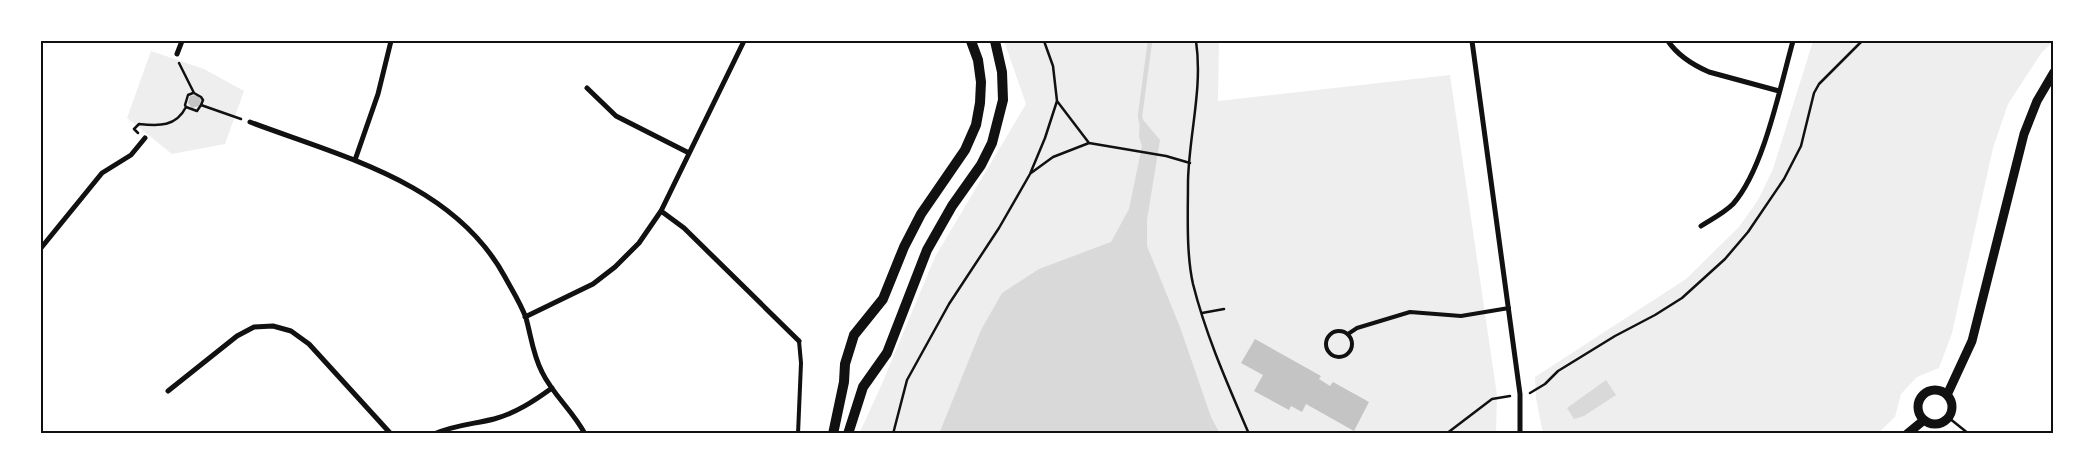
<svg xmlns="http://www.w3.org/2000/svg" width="2095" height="475" font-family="'Space Grotesk',sans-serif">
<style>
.green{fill:#eee}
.water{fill:#d9d9d9}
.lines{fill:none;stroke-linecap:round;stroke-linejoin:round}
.stream{stroke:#d9d9d9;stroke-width:4.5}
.building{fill:#c4c4c4}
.path{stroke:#111;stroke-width:2.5}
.service{stroke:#111;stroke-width:4}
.minor{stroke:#111;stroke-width:5}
.tertiary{stroke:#111;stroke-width:9}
.secondary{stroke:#111;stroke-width:10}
.neatline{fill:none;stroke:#111;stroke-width:2}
</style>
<rect width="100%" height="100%" fill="#fff"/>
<!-- green -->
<path class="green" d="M1004 41H1219L1218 101 1450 75 1497 395 1496 434H859L881 386 935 257 1026 104Z
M1813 41H2054L2042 52 2008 104 1993 148 1952 333 1939 368 1917 377 1901 394 1895 417 1877 434H1543L1536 398 1535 377 1686 279 1739 227 1758 200 1773 169Z
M151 51 204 69 244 91 225 144 172 154 127 118Z"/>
<!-- water -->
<path class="water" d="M1140 116 1160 140 1147 220V246L1180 327 1211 417 1220 434H939L981 330 1002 293 1039 269 1111 242 1129 209 1142 146 1139 137Z
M1606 380 1616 395 1584 416 1574 419 1567 408Z"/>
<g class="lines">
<!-- stream -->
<path class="stream" d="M1141 122 1140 116 1150 41"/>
</g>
<!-- building -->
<path class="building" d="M197 95 201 100 199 106 192 108 188 103 190 96Z
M1255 339 1321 376 1319 379 1330 386 1333 382 1369 402 1354 431 1306 404 1302 412 1291 406 1289 410 1254 391 1263 375 1241 363Z"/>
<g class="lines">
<!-- path -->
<path class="path" d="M1196 41C1203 88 1189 135 1188 181 1188 213 1186 253 1193 284 1206 336 1228 385 1249 434
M179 63 194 93 201 97 203 100 201 105
M1057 101 1089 143 1166 156 1190 163
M186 107 185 105 188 95 193 93
M138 133 134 129 139 124C159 126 176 127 186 107L197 111 201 105 241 119
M1031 173 1053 157 1089 143
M1202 313 1224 309
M1530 393 1545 384 1558 371 1615 336 1655 315 1682 298 1725 259 1748 232 1784 179 1801 146 1814 93 1819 84 1862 41
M1949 418 1969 434
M893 434 907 380 949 304 999 228 1030 174 1045 138 1057 101 1053 66 1044 41
M1446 434 1492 399 1510 396"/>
<!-- service -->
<path class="service" d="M1326 344a13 13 0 1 1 26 0a13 13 0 1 1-26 0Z
M1348 334 1357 328 1410 312 1461 316 1509 308
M798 434 801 363 799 341"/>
<!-- minor -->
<path class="minor" d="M1472 41 1520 394V434
M1668 41C1678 56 1693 65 1709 72L1779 91
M177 54 182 41
M587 88 616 116 689 153
M250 122C343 157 454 183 505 277 512 290 521 304 526 318 531 336 533 355 542 372 553 395 573 411 585 434
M355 160 378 94 391 41
M661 211 684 228 799 341
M1701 226C1712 219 1724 213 1733 204 1764 169 1780 87 1793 41
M41 248 102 173 131 155 145 138
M525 317 593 284 615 267 639 243 661 211 744 41
M168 391 237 336 254 327 273 326 291 331 309 344 391 434
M434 434C454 425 474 424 494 419 516 413 534 401 552 388"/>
<!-- tertiary -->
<path class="tertiary" d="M1918 407a17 17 0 1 1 34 0a17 17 0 1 1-34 0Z
M1947 395 1972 341 2024 134 2037 101 2054 72
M1907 434 1924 420"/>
<!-- secondary -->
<path class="secondary" d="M833 434 844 382 845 364 854 335 883 299 904 247 921 214 965 150 976 125 980 103 981 82 978 60 971 41
M848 434 863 387 887 353 927 250 952 206 981 165 992 143 1003 100 1002 72 995 41"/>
</g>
<!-- border -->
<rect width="2095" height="475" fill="none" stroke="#ffffff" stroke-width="85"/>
<rect x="42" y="42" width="2010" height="390" class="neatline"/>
</svg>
